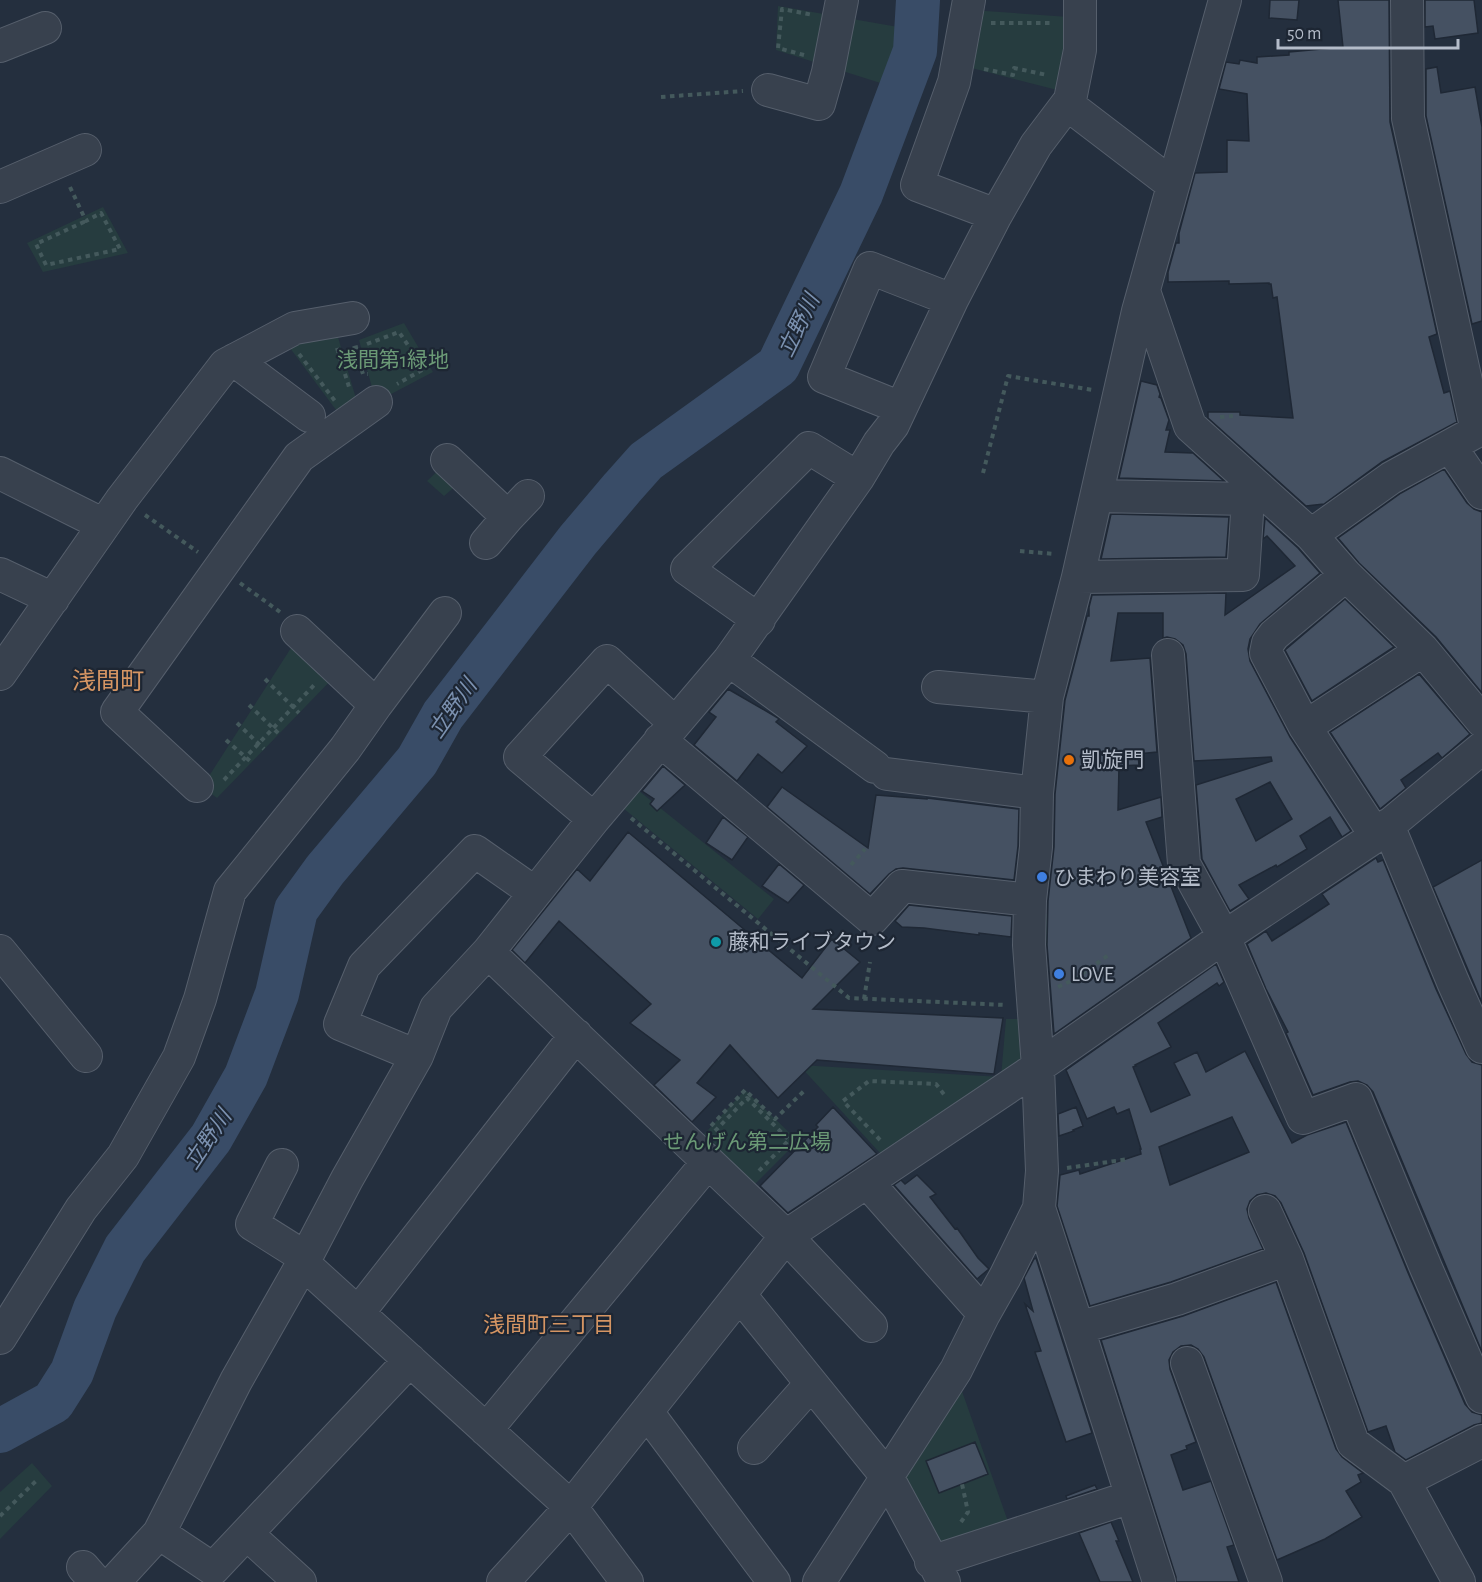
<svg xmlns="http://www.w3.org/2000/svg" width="1482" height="1582" font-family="'Alegreya Sans','Noto Sans JP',sans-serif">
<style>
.green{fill:#263c3f}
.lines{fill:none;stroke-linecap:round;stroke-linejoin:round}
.river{stroke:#394c67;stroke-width:44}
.building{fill:#455162;stroke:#1f2835;stroke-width:1.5;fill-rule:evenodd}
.minor-casing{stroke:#565f6c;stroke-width:34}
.path{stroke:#44595c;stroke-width:4;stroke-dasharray:4.5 4.5;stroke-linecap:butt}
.minor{stroke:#38414e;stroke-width:32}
.food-dot{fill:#e8710a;stroke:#1d2633;stroke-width:2}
.shop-dot{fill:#3f7fe0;stroke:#1d2633;stroke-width:2}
.culture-dot{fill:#0f9aa8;stroke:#1d2633;stroke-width:2}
.labels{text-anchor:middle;stroke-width:4.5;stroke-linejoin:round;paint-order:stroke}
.park-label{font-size:21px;fill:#6b9a76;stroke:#1d2633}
.poi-label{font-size:21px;fill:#b4bcc9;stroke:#1d2633;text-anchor:start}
.water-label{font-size:22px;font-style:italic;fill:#7c92b1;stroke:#1d2633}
.neighbourhood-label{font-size:22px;fill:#d59563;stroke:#1d2633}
.quarter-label{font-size:24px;fill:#d59563;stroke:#1d2633}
</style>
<rect width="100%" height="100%" fill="#242f3e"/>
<!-- green -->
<path class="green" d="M778 6 904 28 890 86 776 50Z
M971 10 1069 17 1065 92 960 65Z
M103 207 128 253 43 272 27 243Z
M404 323 433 372 376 402 359 340Z
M335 327 357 402 339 414 284 340Z
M447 462 464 479 444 496 427 481Z
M298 637 337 674 217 798 202 787Z
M639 791 774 899 758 919 623 808Z
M1034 914H1062L1064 941 1032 949 1038 1067 892 1166 799 1065 1001 1077 1006 1019H1028Z
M745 1090 798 1141 746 1193 695 1144Z
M958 1380 1011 1530 934 1554 898 1479Z
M32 1463 52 1486 0 1539V1492Z"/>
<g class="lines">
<!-- river -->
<path class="river" d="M0 1431 53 1402 72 1372 95 1309 125 1249 211 1138 246 1076 277 994 296 910 325 870 417 761 443 715 578 540 622 488 646 461 778 366 861 194 915 51 918 0"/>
</g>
<!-- building -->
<path class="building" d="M1270 0H1299L1297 20 1269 18Z
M1338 0H1389L1390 122 1437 334 1429 337 1444 393 1450 391 1457 422 1382 462 1324 504 1306 506 1208 418V412H1240V415L1293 418 1277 297 1273 298 1271 284H1269V283L1229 284V281L1168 282V272L1176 243H1179V233L1195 173 1227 172V140L1249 141 1247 94 1219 89 1226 62 1239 64 1240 60 1257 63V57L1289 55V52L1343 47Z
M1425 0H1474L1478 33 1435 39 1433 26 1425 27Z
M1437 67 1441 93 1475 87 1482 127V321L1472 324 1426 116V69Z
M1141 381 1157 385 1160 394 1159 397 1161 398 1169 420 1166 430H1170L1165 452 1193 453 1224 481 1119 478Z
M1444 469 1467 503 1474 509 1482 512V693L1436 637 1359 563 1338 538 1401 493Z
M1111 514 1229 517 1226 557 1101 559Z
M1265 518 1298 548 1320 573 1260 624 1250 639 1248 649 1250 661 1290 737 1351 831 1342 837 1330 817 1300 836 1307 849 1277 867 1276 865 1239 885 1249 899 1230 911 1202 859 1196 785 1272 761 1271 757 1194 761 1186 654 1183 645 1175 639 1167 637 1163 638V613H1118L1111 661 1150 658 1157 752 1138 754 1139 765 1119 766 1118 810 1161 797 1162 817 1146 822 1191 938 1054 1034 1047 945 1048 901 1054 847 1055 794 1065 700 1087 616H1089V607L1092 595 1226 593 1225 615 1295 566 1267 536 1263 539ZM1270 782 1292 819 1256 841 1236 799Z
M1345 599 1394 647 1312 701 1285 650Z
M1419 674 1470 734 1442 758 1438 753 1401 780 1406 788 1380 809 1330 732Z
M728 689 778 718 779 719 776 722 807 746 782 773 758 754 737 781 694 745 716 717 709 712Z
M663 766 685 785 657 811 650 804 654 799 642 791Z
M782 787 868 848 876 795 927 799V798L1019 809 1018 846 1014 880 903 868 896 869 889 874 870 894 767 807Z
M723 817 748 837 732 860 706 843Z
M628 832 802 978 832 939 860 962 813 1009 1003 1018 994 1074 817 1060 778 1098 730 1045 697 1083 716 1097 692 1122 654 1085 680 1060 630 1023 651 1004 559 921 525 963 512 950 577 869 590 881Z
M1376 858 1378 862 1383 860 1436 989 1466 1054 1472 1062 1482 1065V1352L1373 1092 1367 1085 1358 1081 1350 1082 1313 1095 1286 1033 1288 1032 1266 989 1247 944 1266 931 1272 941 1303 921 1329 904 1322 894Z
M1482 860V1003L1433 887Z
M779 864 804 885 788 903 762 886Z
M909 905 1012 916 1011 937 979 933V935L924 928 902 927 895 921Z
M1216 964 1224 982 1219 986 1217 983 1158 1023 1171 1047 1135 1065 1136 1066 1133 1067 1151 1112 1190 1095 1174 1063 1197 1052 1206 1072 1245 1051 1292 1143 1307 1135 1346 1122 1409 1275 1465 1404 1472 1412 1482 1415V1423L1474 1425 1406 1460 1395 1452 1386 1426 1368 1432 1304 1253 1281 1203 1275 1196 1266 1193 1257 1195 1250 1201 1247 1209 1249 1218 1263 1249 1171 1282 1090 1306 1057 1206 1060 1175 1079 1170 1080 1174 1141 1154 1140 1149H1141L1129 1109 1117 1114 1114 1107 1087 1119 1066 1070ZM1232 1117 1249 1152 1170 1185 1159 1147Z
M833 1107 877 1154 788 1213 760 1186 818 1127 816 1125Z
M1076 1107 1083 1126 1073 1130 1074 1131 1059 1136 1058 1114Z
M917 1175 936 1194 930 1197 955 1229 957 1228 978 1258 989 1269 977 1279 894 1185 901 1180 905 1184Z
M1036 1258 1092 1433 1066 1442 1035 1352 1041 1351 1025 1304 1033 1311 1024 1278 1034 1259Z
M1276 1282 1336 1449 1342 1457 1363 1473 1358 1475 1361 1482 1346 1491 1362 1517 1325 1539 1277 1560 1204 1357 1198 1349 1191 1345 1181 1346 1173 1352 1169 1360 1170 1369 1196 1442 1186 1446 1187 1449 1171 1455 1183 1490 1211 1481 1234 1545 1227 1547 1239 1582H1176V1577L1101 1340 1183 1316Z
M975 1442 988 1474 939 1493 926 1461Z
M1095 1485 1097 1489 1067 1499 1066 1496Z
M1111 1522 1119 1541H1116L1133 1582H1100L1079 1533Z"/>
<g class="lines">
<!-- minor casing -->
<g class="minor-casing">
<path id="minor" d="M969 0 954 82 917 185 996 215
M0 46 45 28
M768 90 819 104 828 72 842 0
M1067 104 1173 185
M0 187 85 150
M1144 291 1190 426 1311 535 1346 575 1423 650 1482 721
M234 360 309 416
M901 408 824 377 870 268 952 300
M1450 446 1482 493
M447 460 508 517 528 496
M0 473 104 525
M1097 496 1248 499
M1311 535 1391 478 1477 431 1408 118 1407 0
M486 543 508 517
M0 574 53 599
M1346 575 1274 635 1268 643 1266 653 1305 727 1376 836
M1078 577 1243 575 1248 499 1259 488
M759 620 687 569 809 448 858 478
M1168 655 1184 864 1224 937 1303 1118 1356 1099 1426 1268 1482 1397
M729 660 875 767
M0 674 122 499 225 365 295 328 353 318
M938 687 1047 697
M376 705 445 613
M1305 727 1423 650
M660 740 872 919 902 886 1030 900
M887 774 1037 793
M197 786 117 712 299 457 376 402
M594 819 520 757 607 661 675 723
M1388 825 1453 982 1482 1047
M0 951 86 1056
M488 952 786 1236 871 1326
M417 1056 340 1024 364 966 475 851 535 893
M282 1165 252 1224 306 1258
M867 1182 984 1314
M1039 1208 1078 1328 1177 1299 1287 1259 1353 1443 1404 1481 1459 1582
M1265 1211 1287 1259
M303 1263 571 1507 627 1582
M740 1295 888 1478 944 1582
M358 1313 576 1035
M1078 1328 1159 1582
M0 1338 81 1209 123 1156 179 1057 200 999 230 891 345 749 376 705 297 631
M1187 1363 1266 1582
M647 1412 774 1582
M486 1430 708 1162
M754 1448 811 1384
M1404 1481 1482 1441
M159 1533 213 1569 410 1360
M247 1534 300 1582
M931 1562 1131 1497
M83 1567 96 1582
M114 1582 159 1533 236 1381 303 1263 347 1179 417 1056 436 1008 488 952 594 819 729 660 858 478 879 443 893 425 952 300 996 215 1036 145 1070 100 1080 50V0
M503 1582 571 1507 786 1236 1038 1067 1224 937 1376 836 1482 748
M819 1582 956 1370 984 1314 1005 1277 1039 1208 1042 1171 1038 1067 1029 945 1030 900 1036 847 1037 793 1047 697 1078 577 1138 311 1225 0"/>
</g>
<!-- path -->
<path class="path" d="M991 23H1053
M804 55 778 48 782 9 813 15
M984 69 1013 75 1014 68 1047 75
M661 97 743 91
M70 187 86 221 101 213 120 249 46 265 36 244 86 221
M367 344 399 332 424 369 397 384
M358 347 354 348 363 374H368
M337 348 349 387
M299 354 335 401
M1220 417 1233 416
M983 473 1008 376 1093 390
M145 515 198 552
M1020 551 1055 554
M240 583 280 612
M265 679 299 713
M249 705 279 734
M237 723 264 749
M226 740 251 762
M224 780 316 683
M631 818 849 998 1006 1005
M851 865 865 849
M1058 987 1073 980 1110 954
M864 999 870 962
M711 1126 745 1090 775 1119 805 1090
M715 1131 747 1098 789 1140 757 1173
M880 1140 843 1101 869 1081 936 1084 946 1097
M1067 1168 1129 1159
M0 1516 36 1481
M961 1522 968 1512 962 1484"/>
<!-- minor -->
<use href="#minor" class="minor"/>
</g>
<!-- markers -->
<circle class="food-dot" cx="1069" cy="760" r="6"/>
<g class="shop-dot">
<circle cx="1042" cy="877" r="6"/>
<circle cx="1059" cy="974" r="6"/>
</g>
<circle class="culture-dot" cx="716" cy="942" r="6"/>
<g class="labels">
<!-- park labels -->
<g class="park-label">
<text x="393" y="367">浅間第1緑地</text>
<text x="747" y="1149">せんげん第二広場</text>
</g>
<!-- poi labels -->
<g class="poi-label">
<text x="1081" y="767">凱旋門</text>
<text x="1054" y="884">ひまわり美容室</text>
<text x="728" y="949">藤和ライブタウン</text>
<text x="1071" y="981">LOVE</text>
</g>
<!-- water labels -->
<g class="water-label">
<text transform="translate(798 325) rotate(-64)" y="8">立野川</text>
<text transform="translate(452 708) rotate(-55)" y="8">立野川</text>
<text transform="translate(207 1139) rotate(-56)" y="8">立野川</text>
</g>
<!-- neighbourhood labels -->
<g class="neighbourhood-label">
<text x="549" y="1332">浅間町三丁目</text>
</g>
<!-- quarter labels -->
<g class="quarter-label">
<text x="108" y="689">浅間町</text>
</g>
</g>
<!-- scale -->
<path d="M1278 39v9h180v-9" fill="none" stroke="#b4bcc9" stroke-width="3"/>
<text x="1287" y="39" font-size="18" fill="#b4bcc9" stroke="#1d2633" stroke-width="4.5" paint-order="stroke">50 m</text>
</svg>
